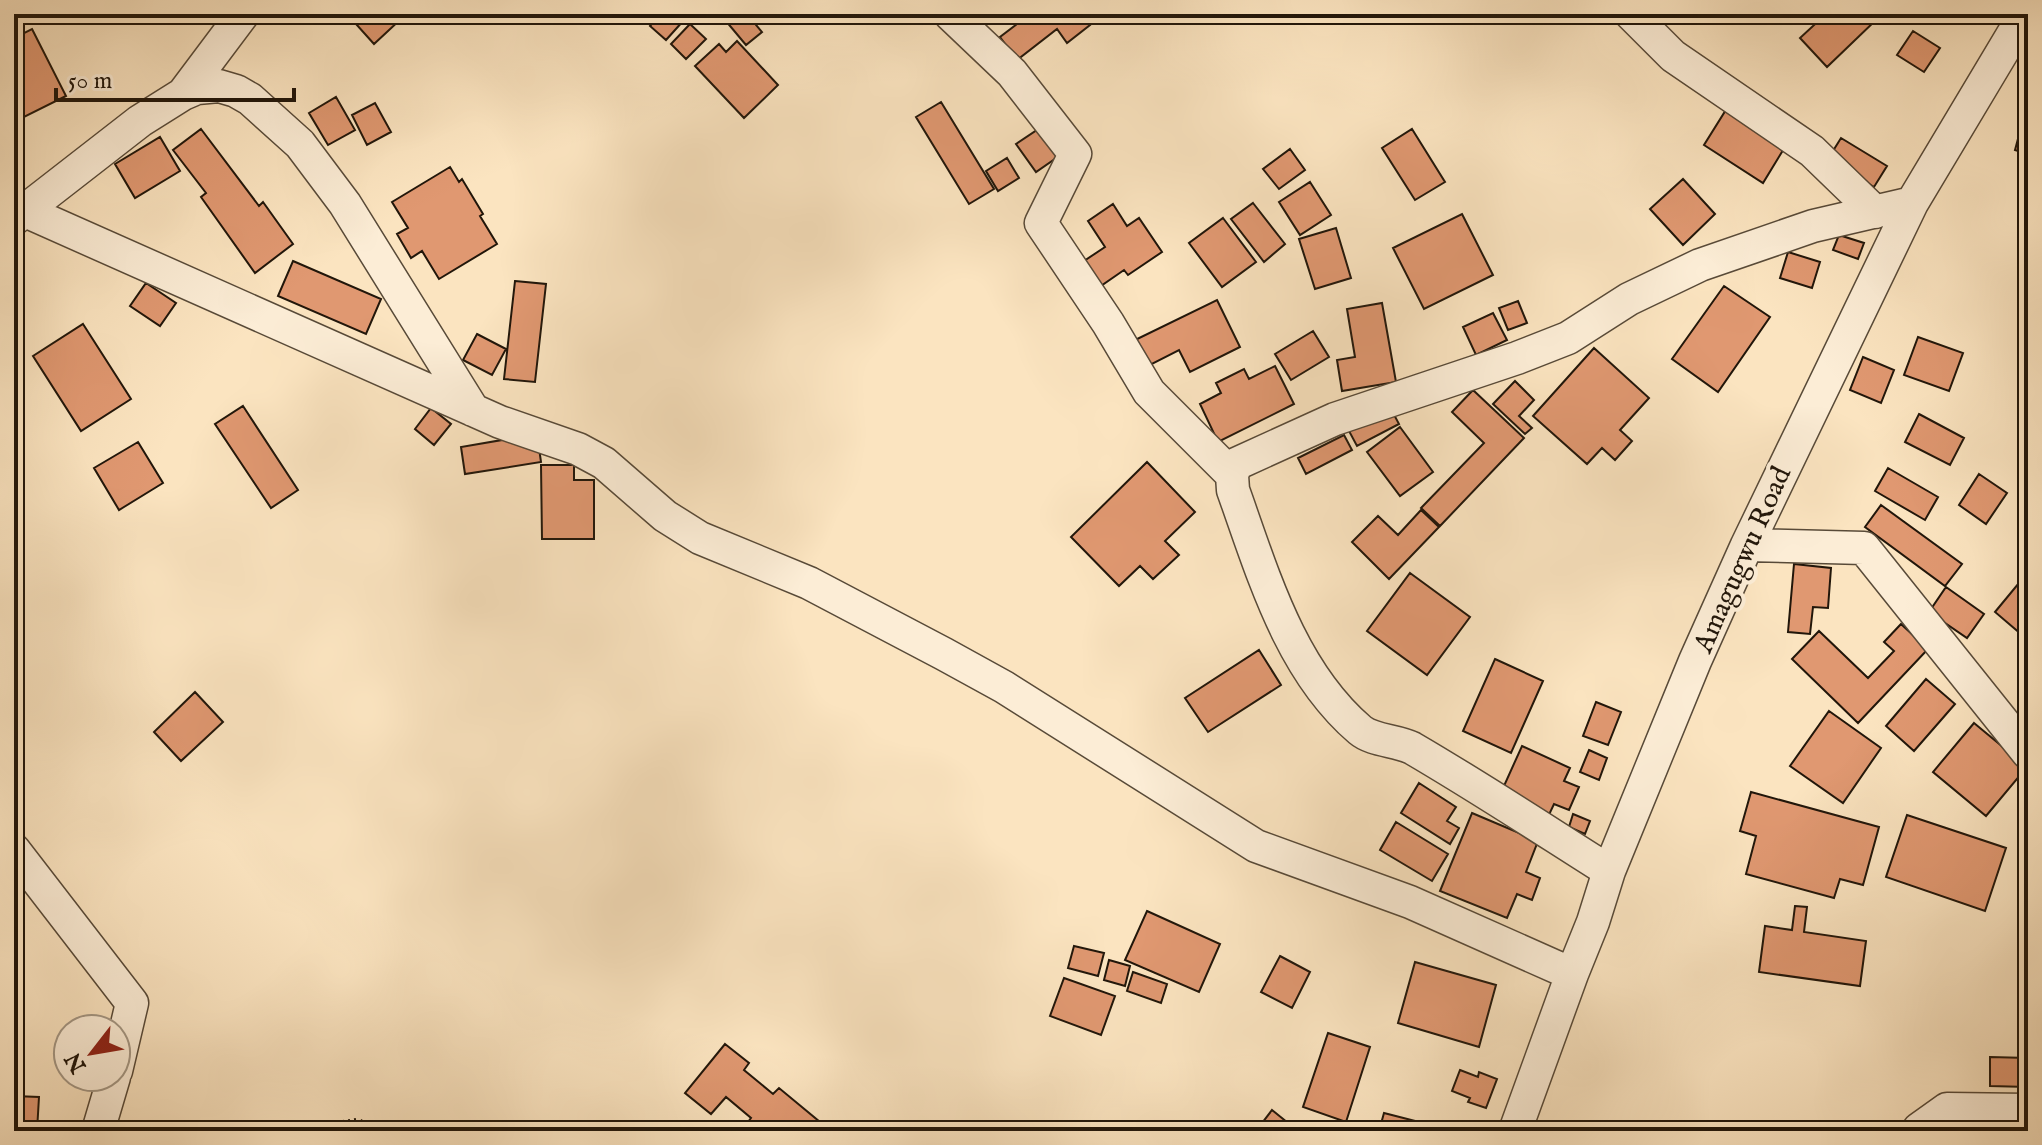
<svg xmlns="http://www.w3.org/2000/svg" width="2042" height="1145" font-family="'IM FELL English',serif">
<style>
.building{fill:#e09871;stroke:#21160a;stroke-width:2}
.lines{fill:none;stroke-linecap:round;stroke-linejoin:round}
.street-casing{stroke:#584a38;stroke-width:35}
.path{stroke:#21160a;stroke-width:5;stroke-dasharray:2 4;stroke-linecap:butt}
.street{stroke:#fcedd6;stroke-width:32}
.labels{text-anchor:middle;stroke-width:8;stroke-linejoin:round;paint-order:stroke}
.street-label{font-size:28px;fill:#21160a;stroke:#fcedd6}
</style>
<rect width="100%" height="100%" fill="#fbe4c0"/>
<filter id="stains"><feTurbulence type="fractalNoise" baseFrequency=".0025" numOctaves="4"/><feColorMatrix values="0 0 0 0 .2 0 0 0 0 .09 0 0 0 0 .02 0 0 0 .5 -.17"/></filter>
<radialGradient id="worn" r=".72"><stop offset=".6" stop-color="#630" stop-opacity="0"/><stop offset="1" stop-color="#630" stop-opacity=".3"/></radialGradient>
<!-- building -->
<path class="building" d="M347 14H398L402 18 374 44Z
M660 14H677L684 20 666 40 650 26Z
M720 14H747L762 32 746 45Z
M1030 14H1082L1090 25 1067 43 1057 29 1017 60 1000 37Z
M1826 14H1872L1877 19 1827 67 1800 38Z
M690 24 706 39 686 59 671 44Z
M32 29 66 96 14 122V38Z
M1913 31 1940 48 1924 72 1897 55Z
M737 41 778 85 744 118 695 66 719 44 726 52Z
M336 97 355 130 328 145 309 113Z
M941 102 994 189 969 204 916 117Z
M375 103 391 132 367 145 352 115Z
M1729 105 1788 142 1763 183 1704 145Z
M1043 126 1062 154 1036 172 1016 144Z
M201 129 259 206 263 202 293 244 255 273 201 197 206 193 173 150Z
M1412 129 1445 182 1415 200 1382 148Z
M2019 135 2028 138V154L2015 150Z
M160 137 180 171 135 198 115 164Z
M1841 138 1887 166 1874 187 1828 159Z
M1290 149 1305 170 1279 189 1263 169Z
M1007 158 1019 178 998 191 986 171Z
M450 167 459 182 462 179 483 214 480 216 497 244 439 279 422 251 411 258 397 234 408 228 392 202Z
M1683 179 1715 214 1683 245 1650 209Z
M1310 182 1331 215 1300 235 1279 202Z
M1253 203 1285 244 1264 262 1231 219Z
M1113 204 1127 226 1139 218 1162 252 1128 275 1124 270 1095 290 1078 265 1105 247 1088 221Z
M1462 214 1493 275 1424 309 1393 248Z
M1223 218 1256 262 1222 287 1189 243Z
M1336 228 1351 278 1315 289 1299 239Z
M1839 235 1864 243 1858 259 1833 250Z
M1788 252 1820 262 1812 288 1780 278Z
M293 261 381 299 366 334 278 296Z
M515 281 546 284 535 382 504 379Z
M146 283 176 303 160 326 130 306Z
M1724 286 1770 317 1718 392 1672 359Z
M1217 300 1240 347 1190 372 1179 350 1146 367 1133 341Z
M1518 301 1527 323 1508 330 1499 308Z
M1382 303 1396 382 1342 391 1337 360 1355 357 1347 309Z
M1493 313 1507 340 1476 355 1463 327Z
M83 324 131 399 81 431 33 356Z
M1313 331 1329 357 1291 380 1275 354Z
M477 334 506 349 492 375 463 360Z
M1918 337 1963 353 1949 391 1904 375Z
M1594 348 1649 398 1620 430 1632 441 1615 460 1602 448 1587 464 1533 416Z
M1863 357 1894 370 1881 403 1850 390Z
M1275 366 1294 404 1218 442 1200 404 1221 393 1216 383 1244 369 1249 379Z
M1515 381 1534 400 1519 416 1532 428 1525 434 1493 404Z
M1473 390 1524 438 1440 526 1421 508 1484 443 1452 412Z
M243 406 298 490 271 508 215 424Z
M431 408 451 424 434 445 415 429Z
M1391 409 1399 424 1357 446 1349 431Z
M1919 414 1964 438 1950 465 1905 442Z
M1400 427 1433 472 1400 496 1367 452Z
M537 434 541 462 465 474 461 447Z
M1344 435 1352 450 1306 474 1298 458Z
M138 442 163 483 119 510 94 468Z
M1147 462 1195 512 1165 541 1179 555 1153 579 1140 566 1119 586 1071 537Z
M541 465H574V480H594V539H542Z
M1888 468 1938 497 1925 520 1875 491Z
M1979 474 2007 493 1986 524 1959 505Z
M1881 505 1962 564 1945 586 1865 527Z
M1421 510 1439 527 1389 579 1352 542 1378 516 1398 535Z
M1794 564 1831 568 1828 608 1813 607 1810 634 1788 632Z
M2028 572V640L1995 612Z
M1410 573 1470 617 1427 675 1367 631Z
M1946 587 1984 614 1967 638 1929 612Z
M1901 624 1928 649 1858 723 1792 659 1819 631 1868 678 1894 651 1884 642Z
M1259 650 1281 685 1208 732 1185 698Z
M1495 659 1543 681 1511 753 1463 731Z
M1926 679 1955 704 1914 751 1886 726Z
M195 692 223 722 181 761 154 732Z
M1596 702 1621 712 1608 745 1583 736Z
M1829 711 1881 748 1843 803 1790 766Z
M1974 723 2027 767 1986 816 1933 772Z
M1522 746 1570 768 1564 781 1579 787 1569 810 1554 804 1547 819 1499 797Z
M1589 750 1607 758 1599 780 1580 772Z
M1419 783 1456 807 1447 821 1459 828 1450 844 1401 813Z
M1751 792 1879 827 1863 885 1840 879 1834 898 1746 874 1756 836 1740 831Z
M1472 813 1538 841 1526 872 1540 878 1532 900 1517 894 1507 918 1440 891Z
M1573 814 1590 821 1585 834 1569 827Z
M1907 815 2006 848 1985 911 1886 877Z
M1396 822 1448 854 1432 881 1380 850Z
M1795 906 1807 907 1804 932 1866 941 1860 986 1759 972 1765 926 1792 930Z
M1147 911 1220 944 1199 992 1125 960Z
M1074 946 1104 953 1098 976 1068 968Z
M1280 956 1310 972 1292 1008 1261 992Z
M1109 960 1130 966 1125 986 1104 980Z
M1415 962 1496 985 1479 1047 1398 1023Z
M1133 972 1167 984 1161 1003 1127 991Z
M1064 978 1115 996 1101 1035 1050 1016Z
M1328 1033 1370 1047 1346 1122 1303 1107Z
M725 1044 749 1063 744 1070 773 1094 779 1088 826 1127 823 1131H741L751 1118 726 1097 711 1114 685 1093Z
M1990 1057 2028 1058V1087L1990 1086Z
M1460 1070 1478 1077 1479 1072 1497 1079 1486 1108 1468 1102 1470 1098 1452 1091Z
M14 1096 39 1097 37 1131H14Z
M1272 1110 1298 1131H1256Z
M1384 1113 1427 1124 1426 1131H1379Z
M2028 1123V1131H1970Z"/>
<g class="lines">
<!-- street casing -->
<g class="street-casing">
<path id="street" d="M950 14 1012 73 1075 154 1041 223 1108 323 1149 392 1232 475
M1631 14 1673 56 1812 151 1875 212
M183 94 197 88 219 86 236 91 250 99 300 144 345 204 473 410
M14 206 500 422 578 449 604 463 665 516 700 538 809 583 944 654 1004 687 1256 846 1410 902 1572 974
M14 219 140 121 183 94 243 14
M1747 545 1864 548 2028 753
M14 850 132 1003 116 1071
M1609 871C1544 830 1479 787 1412 748 1396 740 1373 741 1360 730 1290 670 1263 574 1233 490L1232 475 1236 464 1335 419 1517 358 1568 338 1629 299 1700 265 1813 226 1912 203
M1919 1129 1947 1109 2028 1110
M98 1131 114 1077
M1515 1131 1572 974 1593 922 1609 871 1695 661 1747 545 1912 203 2025 14"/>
</g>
<!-- path -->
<path class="path" d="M289 1131 359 1120 371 1131"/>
<!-- street -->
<use href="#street" class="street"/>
</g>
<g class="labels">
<!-- street labels -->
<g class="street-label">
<text transform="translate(1741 559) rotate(-66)" y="10">Amagugwu Road</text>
</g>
</g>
<!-- margin -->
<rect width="2042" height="1145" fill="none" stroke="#fbe4c0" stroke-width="48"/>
<rect x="16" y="16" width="2010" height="1113" fill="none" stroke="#21160a" stroke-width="4"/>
<rect x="24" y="24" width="1994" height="1097" fill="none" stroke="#21160a" stroke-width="2"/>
<!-- north arrow -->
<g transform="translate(92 1053) rotate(239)"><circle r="38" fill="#fcedd6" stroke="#a49784" stroke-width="2"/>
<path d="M0-6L14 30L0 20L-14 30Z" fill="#8f2418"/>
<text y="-12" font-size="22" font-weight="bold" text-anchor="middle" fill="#21160a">N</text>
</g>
<!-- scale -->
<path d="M56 88v12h238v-12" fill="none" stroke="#21160a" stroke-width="4"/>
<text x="68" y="88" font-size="24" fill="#21160a" stroke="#fcedd6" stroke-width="6" paint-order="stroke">50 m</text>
<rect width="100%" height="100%" filter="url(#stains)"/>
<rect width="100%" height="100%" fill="url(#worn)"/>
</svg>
